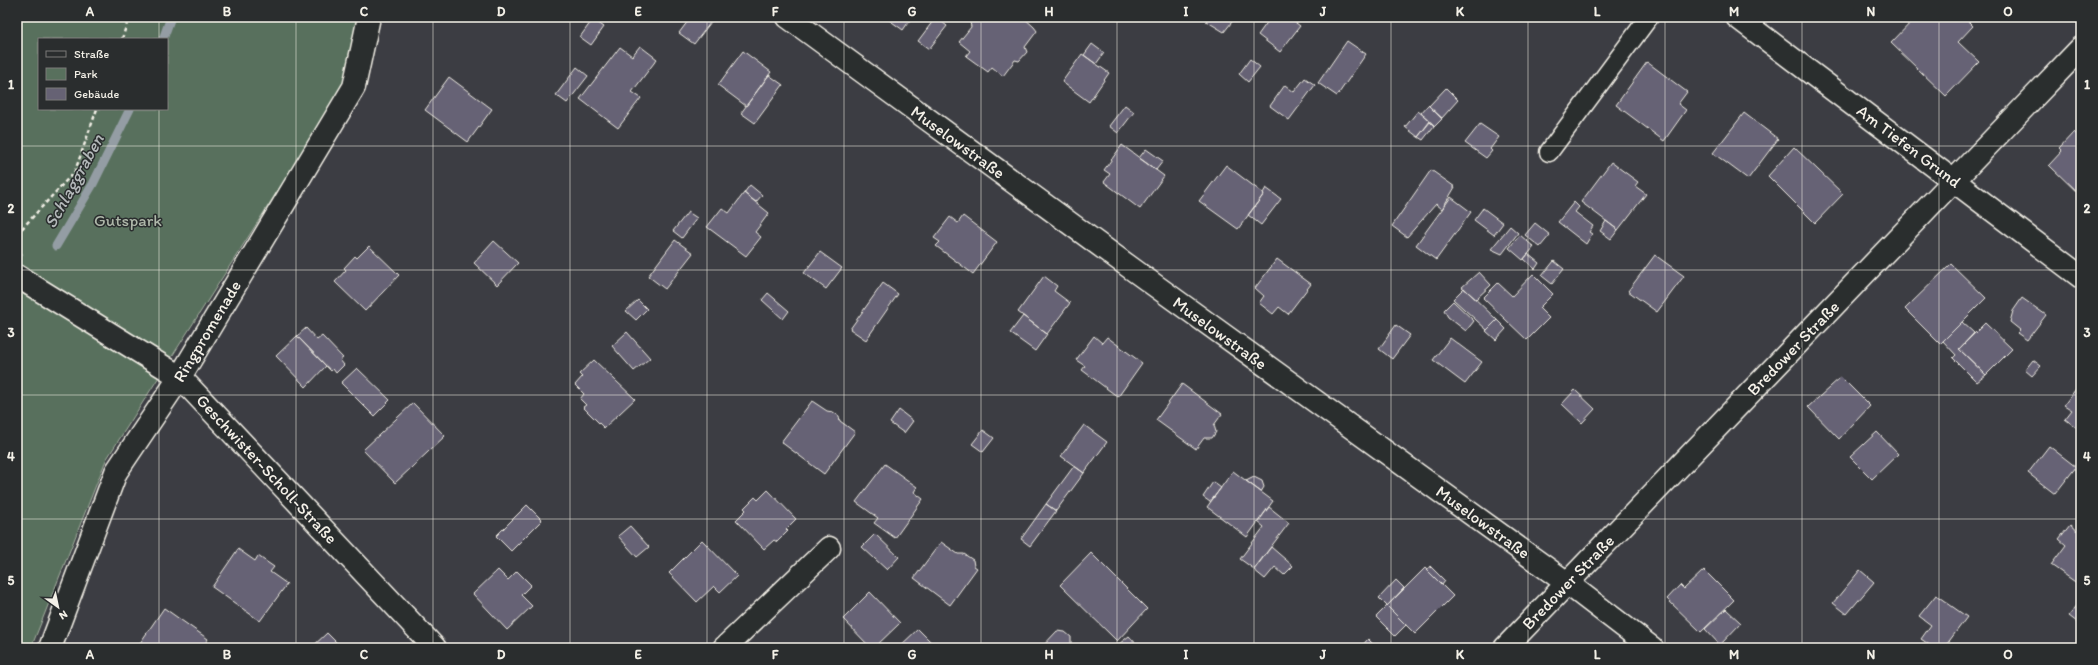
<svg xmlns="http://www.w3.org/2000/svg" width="2098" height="665" font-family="Itim,sans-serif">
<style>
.green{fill:#58705d;stroke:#a6b0a2;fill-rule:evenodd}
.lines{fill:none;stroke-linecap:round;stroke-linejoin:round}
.stream{stroke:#949da4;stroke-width:9}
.building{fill:#666274;stroke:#f4f1e8}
.lane-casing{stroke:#f4f1e8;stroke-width:21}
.street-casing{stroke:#f4f1e8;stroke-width:25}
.path{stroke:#f4f1e8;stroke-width:2.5;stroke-dasharray:4 3;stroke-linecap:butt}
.lane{stroke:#2a2d2e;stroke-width:18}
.street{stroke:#2a2d2e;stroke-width:22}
.grid{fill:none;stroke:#f4f1e8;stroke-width:1;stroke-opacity:0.55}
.labels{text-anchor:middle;stroke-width:3;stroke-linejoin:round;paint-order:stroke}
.street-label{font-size:17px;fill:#f4f1e8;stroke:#2a2d2e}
.park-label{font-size:17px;fill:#aeb7a9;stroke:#2a2d2e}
.water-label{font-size:18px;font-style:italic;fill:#b4b9ba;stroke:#2a2d2e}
.neatline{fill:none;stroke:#f4f1e8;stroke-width:1.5}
.grid-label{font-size:13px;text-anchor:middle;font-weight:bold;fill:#f4f1e8}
</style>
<rect width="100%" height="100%" fill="#3c3d43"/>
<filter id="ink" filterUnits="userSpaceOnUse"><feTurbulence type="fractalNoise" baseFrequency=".025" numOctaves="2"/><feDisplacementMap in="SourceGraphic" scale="8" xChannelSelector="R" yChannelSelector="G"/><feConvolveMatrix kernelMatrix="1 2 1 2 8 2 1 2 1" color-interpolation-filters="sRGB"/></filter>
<g filter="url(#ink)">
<!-- green -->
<path class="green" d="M17 17H361L347 82 106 460 31 648H17V263L23 254 17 250ZM39 39H167V109H39Z"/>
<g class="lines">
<!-- stream -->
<path class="stream" d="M163 39 171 17
M56 246 93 184 130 109"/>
</g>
<!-- building -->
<path class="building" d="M691 17 714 18 694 44 679 33Z
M885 17H912L903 30Z
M936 17 947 26 929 49 918 41Z
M974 17 1019 18 1023 17 1034 27 1037 31 1025 47 1027 52 1019 61 1015 60 1003 76 992 67 988 72 966 56 970 51 959 42 971 27 970 22Z
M1209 17H1233L1235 18 1224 32 1206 21Z
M1271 17H1288L1300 26 1280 52 1258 35Z
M1916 17H1964L1973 26 1958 42 1979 62 1946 96 1891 43Z
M593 19 604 27 591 45 580 37Z
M1347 41 1366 54 1337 96 1318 83Z
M1092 44 1104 53 1096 64 1084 55Z
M640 46 657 59 632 92 641 98 618 128 580 99 620 47 632 56Z
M743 51 771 72 746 106 718 85Z
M1082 54 1109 73 1089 102 1062 82Z
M1250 59 1260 67 1248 82 1239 74Z
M1647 62 1687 92 1678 104 1686 110 1664 141 1616 105Z
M577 67 588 76 567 103 556 95Z
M769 75 783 85 755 123 741 113Z
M449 77 492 109 468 142 425 110Z
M1305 78 1315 85 1289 120 1270 106 1285 85 1294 92Z
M1446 88 1458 100 1442 118 1429 106Z
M1125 105 1134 112 1118 133 1109 126Z
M1428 105 1442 119 1435 126 1421 113Z
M1418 111 1430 121 1418 137 1405 127Z
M1744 113 1778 139 1748 179 1713 153Z
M1430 122 1434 126 1423 140 1418 137Z
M1480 124 1499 137 1490 149 1492 151 1486 158 1465 143Z
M2074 132 2077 135 2081 132V196L2049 165 2062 151 2059 148Z
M1122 145 1164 176 1140 209 1104 182 1110 174 1104 170Z
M1794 147 1843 194 1815 223 1768 176Z
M1146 149 1163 161 1156 170 1139 158Z
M1611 162 1638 182 1635 186 1646 194 1618 230 1581 202Z
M1226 165 1264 194 1238 229 1199 201Z
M1431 170 1455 187 1442 209 1436 204 1407 237 1392 226Z
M750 185 762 195 756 202 744 193Z
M1266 188 1281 199 1261 225 1248 215 1264 194 1263 193Z
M744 193 769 213 755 232 761 237 746 256 707 227 722 208 729 213Z
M1451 197 1471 212 1436 260 1416 245Z
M1574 202 1579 207 1575 212 1593 226 1589 232 1592 234 1586 244 1558 222Z
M1483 208 1503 223 1494 235 1474 220Z
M688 212 697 218 682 238 673 231Z
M963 216 997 242 973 274 936 246 940 242 934 238 950 217 958 223Z
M1606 221 1618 230 1611 239 1600 231Z
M1535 223 1550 235 1540 247 1525 235Z
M1510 226 1518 233 1502 254 1491 249Z
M1520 235 1534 247 1523 260 1509 248Z
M675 240 693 253 665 289 648 276Z
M494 241 518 263 497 285 474 263Z
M369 246 399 275 365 311 335 282 346 270 344 268 355 256 357 258Z
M820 252 842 268 826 289 804 273Z
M1528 254 1539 263 1535 269 1524 259Z
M1655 255 1684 276 1657 312 1628 291Z
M1277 259 1311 284 1288 314 1279 307 1273 314 1259 303 1264 296 1255 288Z
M1554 261 1564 269 1552 284 1542 276Z
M1951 264 1986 298 1940 344 1905 309Z
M1479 272 1491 285 1476 299 1462 287Z
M1533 274 1553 294 1539 308 1549 318 1527 340 1483 298 1498 283 1512 296Z
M1044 276 1057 286 1054 291 1070 303 1047 334 1018 312Z
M883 283 898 294 866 340 850 329Z
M1464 288 1497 320 1487 330 1453 299Z
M768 293 789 311 783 319 762 300Z
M2022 298 2046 315 2027 340 2017 333 2020 330 2010 322 2013 311Z
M638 300 647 309 636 320 626 311Z
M1453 301 1474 321 1466 331 1448 317 1444 310Z
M1023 316 1047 334 1035 351 1010 333Z
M1497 320 1506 329 1496 340 1486 331Z
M1962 322 1974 333 1959 349 1986 375 1977 382 1953 358 1956 355 1943 341Z
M1985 323 2012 349 1986 375 1959 349Z
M1396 325 1410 335 1392 359 1379 349Z
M306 328 317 340 322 336 343 358 340 360 344 365 336 373 333 369 331 371 297 336Z
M627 332 650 358 634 371 612 346Z
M297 336 326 366 306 387 276 356Z
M1094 336 1102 343 1107 337 1142 363 1118 397 1082 370 1085 366 1076 360Z
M1450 338 1482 362 1465 384 1433 360Z
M594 360 635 399 604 428 583 407 586 405 580 399 584 394 575 385 582 377 579 374Z
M2033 360 2041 366 2032 376 2025 370Z
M357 368 390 400 374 416 341 383Z
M1841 377 1870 406 1839 439 1808 407Z
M2081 382V431L2065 419 2072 410 2064 405Z
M1182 384 1222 414 1214 425 1216 432 1212 438H1204L1196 449 1156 420Z
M1575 390 1595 409 1582 423 1562 404Z
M812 401 827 411 833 412 839 416 840 421 855 432 824 474 781 442Z
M413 403 445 436 395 483 363 450Z
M899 410 913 421 904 433 890 423Z
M1084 425 1107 442 1084 473 1061 456Z
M983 430 994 438 983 452 972 444Z
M1877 432 1898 454 1872 479 1850 457Z
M2049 446 2076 467 2055 494 2028 473Z
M885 464 917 487 914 492 923 499 895 538 874 523 878 518 856 502Z
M1074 466 1084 473 1056 511 1046 504Z
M1233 471 1273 501 1247 537 1207 507Z
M1254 477 1262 481 1264 487 1261 492 1246 481Z
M1213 482 1221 488 1210 502 1203 497Z
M768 490 796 519 786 529 788 531 777 542 774 540 764 549 736 520 746 510 744 508 755 497 758 500Z
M1046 504 1056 511 1030 546 1021 539Z
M527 505 542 520 511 551 496 536Z
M1269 507 1289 523 1254 569 1240 559 1264 527 1258 522Z
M2070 525 2077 531 2081 526V586L2051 565 2066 545 2059 539Z
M630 526 649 547 637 557 618 536Z
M875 534 899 557 887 570 862 547Z
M702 540 737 576 720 592 714 586 697 602 669 573Z
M941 542 958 554H964L973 560 974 566 977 568 950 605 914 578Z
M1271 547 1293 566 1284 575 1275 567 1265 579 1254 570Z
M238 549 255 561 258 556 274 567 270 572 287 584 260 621 212 587Z
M1091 553 1147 609 1117 641 1060 585Z
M1430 566 1445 581 1442 585 1427 570Z
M1425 568 1453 596 1415 634 1387 606Z
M498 570 508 580 517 571 531 585 521 595 532 606 507 630 473 594Z
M1704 570 1734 600 1701 632 1667 599 1680 585 1684 589Z
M1860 570 1874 582 1847 614 1833 603Z
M1396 580 1404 588 1387 606 1379 598Z
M870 592 900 623 874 648H871L843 619Z
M1936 595 1967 617 1944 648H1934L1921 639 1931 625 1919 616Z
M2081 600V625L2069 616Z
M1387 606 1406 625 1395 636 1376 617Z
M164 608 208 639 202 648H147L140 643Z
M1726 609 1741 623 1720 645 1705 629Z
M918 629 934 645 930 648H898Z
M1057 631 1065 632 1071 637V644L1075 648H1041Z
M327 633 342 648H311Z
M1129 636 1140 648H1114Z
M1368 639 1377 648H1360Z
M1348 643 1353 648H1342Z"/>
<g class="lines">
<!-- lane casing -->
<g class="lane-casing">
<path id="lane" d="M1549 152 1649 17"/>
</g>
<!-- street casing -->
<g class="street-casing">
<path id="street" d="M788 17 1135 271 1567 583 1652 648
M1737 17 2081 277
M17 276 180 377 435 648
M50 648 116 472 180 377 354 87 369 17
M724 648 829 548
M1505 648 2081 48"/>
</g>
<!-- path -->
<path class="path" d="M122 39 129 17
M17 234 75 171 97 109"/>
<!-- lane -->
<use href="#lane" class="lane"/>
<!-- street -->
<use href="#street" class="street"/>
</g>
</g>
<!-- grid -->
<path class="grid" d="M159 17V39M296 17V648M433 17V648M570 17V648M707 17V648M844 17V648M981 17V648M1117 17V648M1254 17V648M1391 17V648M1528 17V648M1665 17V648M1802 17V648M1939 17V648M159 109V648M17 146H2081M17 270H2081M17 395H2081M17 519H2081"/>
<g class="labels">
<!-- street labels -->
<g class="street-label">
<text transform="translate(958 142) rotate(36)" y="6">Muselowstraße</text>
<text transform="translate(1909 146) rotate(37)" y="6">Am Tiefen Grund</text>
<text transform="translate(207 331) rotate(-59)" y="6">Ringpromenade</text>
<text transform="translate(1220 333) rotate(36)" y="6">Muselowstraße</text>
<text transform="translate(1793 348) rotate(-46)" y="6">Bredower Straße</text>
<text transform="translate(267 469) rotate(47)" y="6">Geschwister-Scholl-Straße</text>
<text transform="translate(1483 522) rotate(36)" y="6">Muselowstraße</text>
<text transform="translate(1568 582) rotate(-46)" y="6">Bredower Straße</text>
</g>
<!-- park labels -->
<g class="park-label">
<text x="128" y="226">Gutspark</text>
</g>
<!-- water labels -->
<g class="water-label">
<text transform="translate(74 181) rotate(-61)" y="6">Schlaggraben</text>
</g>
</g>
<!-- margin -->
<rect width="2098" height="665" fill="none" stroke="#2a2d2e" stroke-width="44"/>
<!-- legend -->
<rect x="38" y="38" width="130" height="72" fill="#2a2d2e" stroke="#7b7b78"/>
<rect x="46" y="51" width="20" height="6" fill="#2a2d2e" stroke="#7b7b78"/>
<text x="74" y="58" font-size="12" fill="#f4f1e8">Straße</text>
<rect x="46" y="68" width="20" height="12" fill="#58705d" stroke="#7b7b78"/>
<text x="74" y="78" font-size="12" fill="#f4f1e8">Park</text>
<rect x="46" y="88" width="20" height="12" fill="#666274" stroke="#7b7b78"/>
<text x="74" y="98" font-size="12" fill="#f4f1e8">Gebäude</text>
<!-- north arrow -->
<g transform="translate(58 607) rotate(147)" stroke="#2a2d2e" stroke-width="3" paint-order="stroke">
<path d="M0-3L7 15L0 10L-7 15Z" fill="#f4f1e8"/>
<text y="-6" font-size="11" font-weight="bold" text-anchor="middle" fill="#f4f1e8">N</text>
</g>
<rect x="22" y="22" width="2054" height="621" class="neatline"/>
<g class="grid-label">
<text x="90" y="16">A</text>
<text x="227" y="16">B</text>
<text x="364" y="16">C</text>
<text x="501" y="16">D</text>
<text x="638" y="16">E</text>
<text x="775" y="16">F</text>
<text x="912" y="16">G</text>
<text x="1049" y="16">H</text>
<text x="1186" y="16">I</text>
<text x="1323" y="16">J</text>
<text x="1460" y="16">K</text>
<text x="1597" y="16">L</text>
<text x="1734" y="16">M</text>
<text x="1871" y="16">N</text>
<text x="2008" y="16">O</text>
<text x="11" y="89">1</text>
<text x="2087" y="89">1</text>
<text x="11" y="213">2</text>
<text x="2087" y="213">2</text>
<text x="11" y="337">3</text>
<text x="2087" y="337">3</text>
<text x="11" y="461">4</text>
<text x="2087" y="461">4</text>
<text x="11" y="585">5</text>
<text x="2087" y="585">5</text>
<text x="90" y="659">A</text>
<text x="227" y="659">B</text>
<text x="364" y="659">C</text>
<text x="501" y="659">D</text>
<text x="638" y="659">E</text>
<text x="775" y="659">F</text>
<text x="912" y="659">G</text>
<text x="1049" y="659">H</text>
<text x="1186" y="659">I</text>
<text x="1323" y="659">J</text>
<text x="1460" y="659">K</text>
<text x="1597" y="659">L</text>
<text x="1734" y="659">M</text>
<text x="1871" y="659">N</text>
<text x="2008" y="659">O</text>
</g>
</svg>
